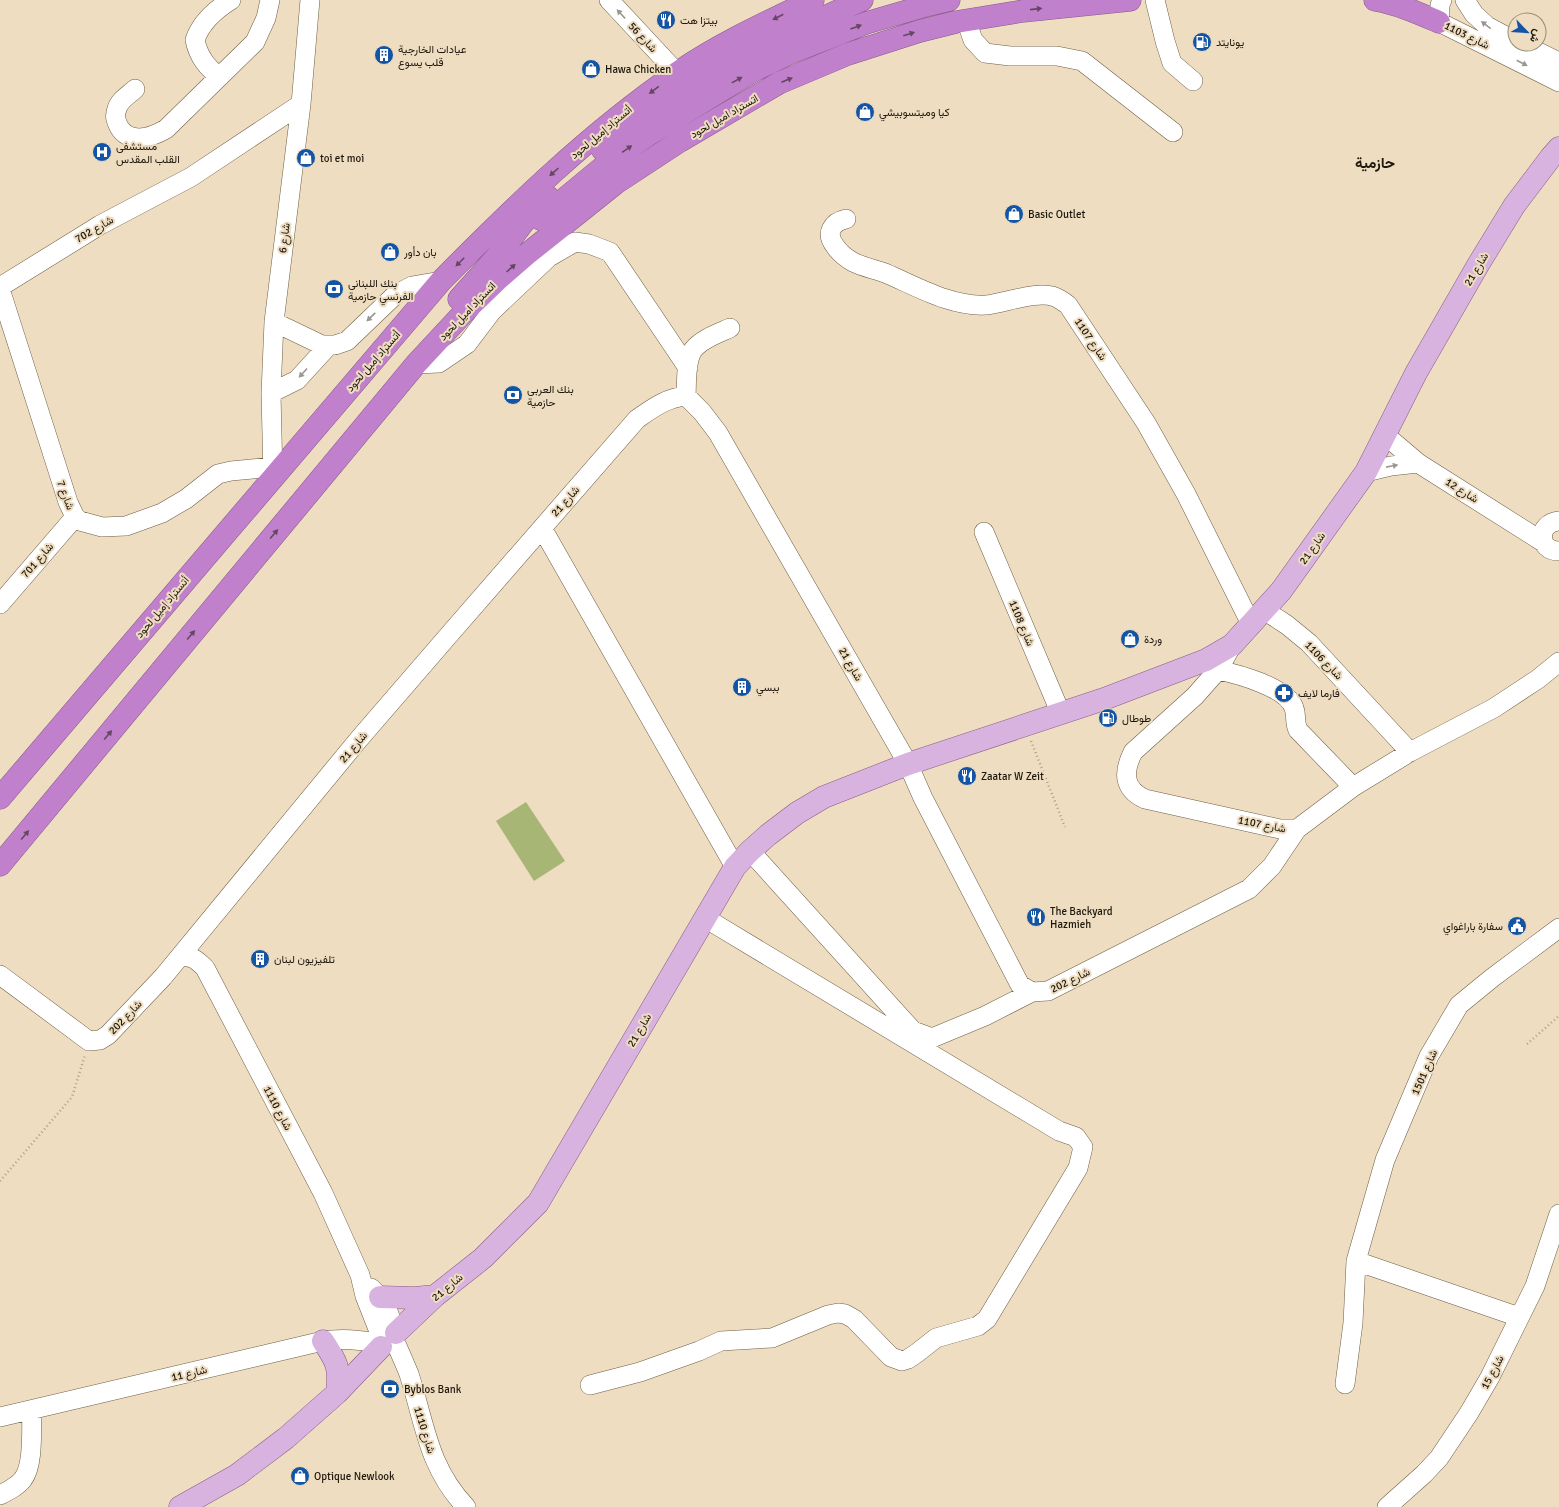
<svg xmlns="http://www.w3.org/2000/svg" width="1559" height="1507" font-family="Signika,Vazirmatn,sans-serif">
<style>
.green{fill:#a7b674}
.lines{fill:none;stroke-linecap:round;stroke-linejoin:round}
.minor-casing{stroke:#6d5e44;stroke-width:20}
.major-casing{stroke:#875b89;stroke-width:23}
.highway-casing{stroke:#875b89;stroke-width:23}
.path{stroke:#ac9f88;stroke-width:2.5;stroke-dasharray:1 3;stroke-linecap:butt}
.minor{stroke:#fff;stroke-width:19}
.major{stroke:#d9b3e0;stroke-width:22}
.highway{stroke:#c080cc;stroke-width:22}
.oneway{fill:#664663}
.oneway2{fill:#999792}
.labels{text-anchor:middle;stroke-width:4;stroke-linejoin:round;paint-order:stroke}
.poi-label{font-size:11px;fill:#1d170d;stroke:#eeddc0;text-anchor:start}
.street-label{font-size:11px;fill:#1d170d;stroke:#eeddc0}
.district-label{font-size:15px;font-weight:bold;fill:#1d170d;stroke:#eeddc0}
</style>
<rect width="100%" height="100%" fill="#eeddc0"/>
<!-- green -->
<path class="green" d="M526 802 565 861 534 881 496 821Z"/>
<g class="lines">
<!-- minor casing -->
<g class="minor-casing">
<path id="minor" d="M609 0 677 73
M1155 0 1165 41 1172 63 1193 81
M1442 0 1440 5 1439 22 1559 82
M1465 0 1474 14 1487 26 1515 41
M966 20 973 40 985 53 1010 56H1057L1082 61 1173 132
M1522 44 1559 62
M220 76C207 69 198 55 195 40 201 22 215 10 231 0
M135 89C129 95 119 100 117 109 114 116 116 121 119 127 130 145 152 137 166 129L255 42 266 18 270 0
M846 219C832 222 825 233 835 246 839 252 846 258 853 262 863 267 874 269 885 273 916 286 951 307 986 305 1005 303 1038 290 1055 297 1060 299 1064 302 1068 305L1146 423 1186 494 1251 624
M0 287 100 225 191 177 301 104
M0 289 68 502 75 517 80 521 102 527 126 526 162 513 186 499 218 474 231 471 273 467
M274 322 322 345H335L347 341 395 295 412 286 441 281
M416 364 439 363 467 344 492 311 549 257 575 242 589 244 610 252 688 368
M271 393 297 380 329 345
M686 396C687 382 685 362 693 350 701 339 719 333 730 328
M1385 435 1418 463 1543 542
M1366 472 1391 466 1418 463
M273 477 271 393 274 322 301 104 310 0
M1559 521C1537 523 1537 551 1559 551
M542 528 735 867
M984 532 1061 714
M0 604 75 517
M1264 610 1287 625 1309 643 1410 752
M1232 645 1218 670 1195 696 1133 752C1123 772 1123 789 1145 799L1280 829H1297L1353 787 1410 752 1494 708 1538 679 1559 662
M1218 670C1237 674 1287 687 1294 708 1297 716 1294 722 1298 730L1353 787
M750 851 913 1031 932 1038 985 1016 1032 992
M181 956C192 956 197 960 205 968L323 1193 360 1275 365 1296 380 1334
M0 975 89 1041 100 1040 108 1035 163 977 359 739 448 636 637 419C653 408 666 398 686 396L702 412 718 433 908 764 923 798 1020 985 1032 992 1048 991 1249 889 1272 866 1297 829
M1356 1261 1519 1317
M371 1288C387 1303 389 1311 394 1332
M397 1346C401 1355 405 1364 409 1374 425 1424 428 1467 466 1507
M1345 1384 1353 1323 1356 1261 1385 1160 1429 1056 1459 1005 1492 978 1559 928
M590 1385 640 1372 699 1351 721 1341 772 1338 828 1315 838 1313 845 1314 854 1319 891 1357 902 1361 908 1359 917 1353 936 1338 978 1326 987 1319 1078 1168 1083 1147 1076 1137 1059 1131 705 918
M0 1417 323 1341C342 1338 359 1340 379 1343
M0 1495C8 1491 18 1486 23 1479 34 1465 31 1428 32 1410
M1387 1507 1424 1474 1439 1458 1469 1413 1490 1377 1535 1286 1559 1214"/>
</g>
<!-- major casing -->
<g class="major-casing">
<path id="major" d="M380 1297 415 1298 435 1296
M396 1333 435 1296 483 1258 538 1203 735 867 750 851 768 835 797 813 824 797 908 764 1104 699 1206 660 1232 645 1281 591 1366 472 1416 373 1478 265 1514 206 1551 157 1559 148
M323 1341C337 1362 340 1367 337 1393
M180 1507 237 1475 286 1438 337 1393 381 1347"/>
</g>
<!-- highway casing -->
<g class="highway-casing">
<path id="highway" d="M1375 0C1398 4 1418 13 1439 22
M602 149 653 110 707 76 761 46 862 0
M540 219 609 162 651 133 753 71 790 53 866 23 928 5 949 0
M459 299 500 253 530 214 548 197
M0 798 441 281C514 207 590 133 677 73 719 44 767 22 813 0
M0 865 416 364 469 307 497 280 527 254 586 207 616 183 680 141 779 83 848 54 920 31 956 22 1023 11 1130 0"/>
</g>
<!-- path -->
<path class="path" d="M1031 741 1065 827
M1527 1044 1559 1016
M0 1181 72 1097 85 1055"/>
<!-- minor -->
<use href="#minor" class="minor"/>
<!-- major -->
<use href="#major" class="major"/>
<!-- highway -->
<use href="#highway" class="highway"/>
</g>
<!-- one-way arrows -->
<defs><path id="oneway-solid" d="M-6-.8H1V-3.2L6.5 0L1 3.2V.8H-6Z"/></defs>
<g class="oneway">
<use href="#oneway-solid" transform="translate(1036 9) rotate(-6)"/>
<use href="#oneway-solid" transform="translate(778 17) rotate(153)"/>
<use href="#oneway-solid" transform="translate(856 27) rotate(-20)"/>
<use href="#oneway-solid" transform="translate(909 34) rotate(-18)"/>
<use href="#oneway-solid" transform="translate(737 80) rotate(-29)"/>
<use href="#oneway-solid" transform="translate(787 80) rotate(-23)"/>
<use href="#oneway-solid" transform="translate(654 90) rotate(143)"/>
<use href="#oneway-solid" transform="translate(627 149) rotate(-35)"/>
<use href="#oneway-solid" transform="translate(554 172) rotate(138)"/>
<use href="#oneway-solid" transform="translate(460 262) rotate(135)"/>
<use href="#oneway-solid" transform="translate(511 268) rotate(-42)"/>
<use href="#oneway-solid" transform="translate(274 534) rotate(-50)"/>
<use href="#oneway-solid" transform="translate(191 635) rotate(-50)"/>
<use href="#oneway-solid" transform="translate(108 735) rotate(-50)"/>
<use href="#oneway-solid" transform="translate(25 835) rotate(-50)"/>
</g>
<g class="oneway2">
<use href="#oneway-solid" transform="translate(621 14) rotate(-133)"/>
<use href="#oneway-solid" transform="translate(1486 25) rotate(-142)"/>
<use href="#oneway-solid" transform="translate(1522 63) rotate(27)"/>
<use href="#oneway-solid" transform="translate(371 317) rotate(136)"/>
<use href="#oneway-solid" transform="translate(303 373) rotate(132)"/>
<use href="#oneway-solid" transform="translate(1392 466) rotate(-11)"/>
</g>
<!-- icons -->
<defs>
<g id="restaurant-disc" transform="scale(1)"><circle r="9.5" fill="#1454a4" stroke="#eeddc0"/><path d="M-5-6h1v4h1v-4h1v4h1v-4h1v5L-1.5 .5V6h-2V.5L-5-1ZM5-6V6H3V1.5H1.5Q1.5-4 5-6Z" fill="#fff"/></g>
<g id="fuel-disc" transform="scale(1)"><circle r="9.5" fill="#1454a4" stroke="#eeddc0"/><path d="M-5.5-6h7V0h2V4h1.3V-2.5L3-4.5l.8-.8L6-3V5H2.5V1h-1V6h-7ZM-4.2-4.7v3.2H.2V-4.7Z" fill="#fff"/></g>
<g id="building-disc" transform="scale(1)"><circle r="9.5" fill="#1454a4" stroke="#eeddc0"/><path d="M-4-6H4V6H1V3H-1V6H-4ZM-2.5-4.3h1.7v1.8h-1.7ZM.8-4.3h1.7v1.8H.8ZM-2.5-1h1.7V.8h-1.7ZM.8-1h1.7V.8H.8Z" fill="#fff"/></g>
<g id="shop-disc" transform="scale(1)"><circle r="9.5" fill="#1454a4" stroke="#eeddc0"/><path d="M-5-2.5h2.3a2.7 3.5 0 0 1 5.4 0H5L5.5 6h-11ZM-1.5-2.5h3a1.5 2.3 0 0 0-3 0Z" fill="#fff"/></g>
<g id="hospital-disc" transform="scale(1)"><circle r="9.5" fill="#1454a4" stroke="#eeddc0"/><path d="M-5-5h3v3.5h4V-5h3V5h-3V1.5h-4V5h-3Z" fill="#fff"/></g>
<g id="bank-disc" transform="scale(1)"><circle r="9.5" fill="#1454a4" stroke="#eeddc0"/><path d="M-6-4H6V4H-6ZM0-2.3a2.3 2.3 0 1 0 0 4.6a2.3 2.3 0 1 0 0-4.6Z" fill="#fff"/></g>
<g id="pharmacy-disc" transform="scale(1)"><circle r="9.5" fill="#1454a4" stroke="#eeddc0"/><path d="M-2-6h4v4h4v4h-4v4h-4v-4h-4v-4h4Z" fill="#fff"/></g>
<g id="civic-disc" transform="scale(1)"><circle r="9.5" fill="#1454a4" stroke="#eeddc0"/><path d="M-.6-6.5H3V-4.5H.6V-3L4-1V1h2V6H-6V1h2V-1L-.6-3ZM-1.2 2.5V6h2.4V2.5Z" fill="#fff"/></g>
</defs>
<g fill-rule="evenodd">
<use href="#restaurant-disc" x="666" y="20"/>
<use href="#fuel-disc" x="1202" y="42"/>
<use href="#building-disc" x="384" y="55"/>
<use href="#shop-disc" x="591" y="69"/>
<use href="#shop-disc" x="865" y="112"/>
<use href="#hospital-disc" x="102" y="152"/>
<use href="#shop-disc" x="306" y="158"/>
<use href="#shop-disc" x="1014" y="214"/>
<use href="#shop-disc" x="390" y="252"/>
<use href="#bank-disc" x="334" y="289"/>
<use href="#bank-disc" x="513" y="395"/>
<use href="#shop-disc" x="1130" y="639"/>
<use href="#building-disc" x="742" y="687"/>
<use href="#pharmacy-disc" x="1284" y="693"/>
<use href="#fuel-disc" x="1108" y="718"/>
<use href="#restaurant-disc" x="967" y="776"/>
<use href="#restaurant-disc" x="1036" y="917"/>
<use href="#civic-disc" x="1517" y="926"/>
<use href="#building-disc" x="260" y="959"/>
<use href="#bank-disc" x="390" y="1389"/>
<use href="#shop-disc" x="300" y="1476"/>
</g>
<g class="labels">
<!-- poi labels -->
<g class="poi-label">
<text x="680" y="24">بيتزا هت</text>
<text x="1216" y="46">يونايتد</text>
<text x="398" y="53">عيادات الخارجية<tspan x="398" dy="13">قلب يسوع</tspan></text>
<text x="605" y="73">Hawa Chicken</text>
<text x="879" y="116">كيا وميتسوبيشي</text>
<text x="116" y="150">مستشفى<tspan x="116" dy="13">القلب المقدس</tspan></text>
<text x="320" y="162">toi et moi</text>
<text x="1028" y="218">Basic Outlet</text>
<text x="404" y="256">بان دأور</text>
<text x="348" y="287">بنك اللبناني<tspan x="348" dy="13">الفرنسي حازمية</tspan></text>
<text x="527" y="393">بنك العربي<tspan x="527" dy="13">حازمية</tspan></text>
<text x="1144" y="643">وردة</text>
<text x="756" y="691">ببسي</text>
<text x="1298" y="697">فارما لايف</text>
<text x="1122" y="722">طوطال</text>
<text x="981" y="780">Zaatar W Zeit</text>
<text x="1050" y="915">The Backyard<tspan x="1050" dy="13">Hazmieh</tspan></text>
<text x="1503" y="930" text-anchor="end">سفارة باراغواي</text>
<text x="274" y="963">تلفيزيون لبنان</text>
<text x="404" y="1393">Byblos Bank</text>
<text x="314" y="1480">Optique Newlook</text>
</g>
<!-- street labels -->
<g class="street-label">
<text transform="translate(1467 35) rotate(26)" y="4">شارع 1103</text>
<text transform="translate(643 37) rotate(47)" y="4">شارع 56</text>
<text transform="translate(724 116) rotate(-30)" y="4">اتستراد اميل لحود</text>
<text transform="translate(601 132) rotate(-40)" y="4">أتستراد إميل لحود</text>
<text transform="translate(94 229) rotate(-30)" y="4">شارع 702</text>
<text transform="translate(284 238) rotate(-83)" y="4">شارع 6</text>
<text transform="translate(1476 269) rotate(-59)" y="4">شارع 21</text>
<text transform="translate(467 311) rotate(-46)" y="4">اتستراد اميل لحود</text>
<text transform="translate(1091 339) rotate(56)" y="4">شارع 1107</text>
<text transform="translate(373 361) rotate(-49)" y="4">أتستراد إميل لحود</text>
<text transform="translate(1462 490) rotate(32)" y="4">شارع 12</text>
<text transform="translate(66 495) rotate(70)" y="4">شارع 7</text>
<text transform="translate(565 501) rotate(-49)" y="4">شارع 21</text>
<text transform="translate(1312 548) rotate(-55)" y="4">شارع 21</text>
<text transform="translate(37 560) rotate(-49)" y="4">شارع 701</text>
<text transform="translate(162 607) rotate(-50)" y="4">أتستراد إميل لحود</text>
<text transform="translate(1022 623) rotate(67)" y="4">شارع 1108</text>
<text transform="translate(1324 660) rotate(46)" y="4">شارع 1106</text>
<text transform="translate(851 664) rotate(60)" y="4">شارع 21</text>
<text transform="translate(353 747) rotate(-50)" y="4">شارع 21</text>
<text transform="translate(1262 824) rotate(11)" y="4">شارع 1107</text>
<text transform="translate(1070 980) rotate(-26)" y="4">شارع 202</text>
<text transform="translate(125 1017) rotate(-46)" y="4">شارع 202</text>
<text transform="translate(639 1030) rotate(-60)" y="4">شارع 21</text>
<text transform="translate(1424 1072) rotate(-66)" y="4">شارع 1501</text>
<text transform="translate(278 1108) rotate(62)" y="4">شارع 1110</text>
<text transform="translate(447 1287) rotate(-40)" y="4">شارع 21</text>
<text transform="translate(1492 1372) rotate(-62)" y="4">شارع 15</text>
<text transform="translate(189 1373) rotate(-13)" y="4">شارع 11</text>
<text transform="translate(425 1430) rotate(73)" y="4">شارع 1110</text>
</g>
<!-- district labels -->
<g class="district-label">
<text x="1375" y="168">حازمية</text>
</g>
</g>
<!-- north arrow -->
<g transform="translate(1527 32) rotate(115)"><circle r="19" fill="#eeddc0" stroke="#9a8e78"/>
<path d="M0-3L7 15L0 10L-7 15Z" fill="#1454a4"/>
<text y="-6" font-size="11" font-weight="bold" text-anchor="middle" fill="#1d170d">ش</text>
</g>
</svg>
